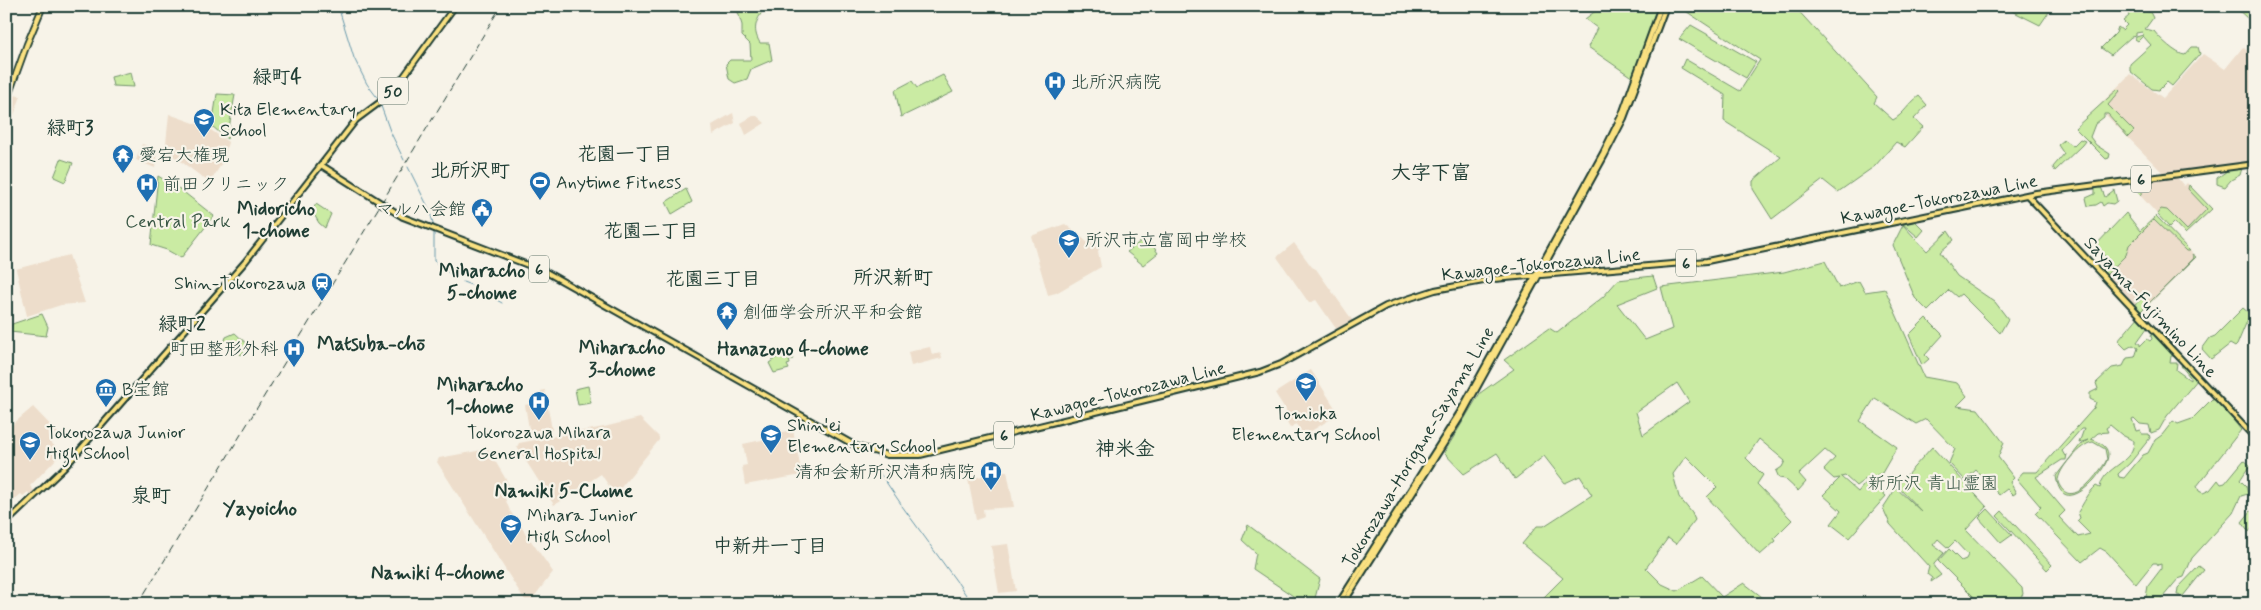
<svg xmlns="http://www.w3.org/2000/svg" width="2261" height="610" font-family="Mynerve,'Klee One',sans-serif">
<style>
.built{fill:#edddcb}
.green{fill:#caeba3;stroke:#74946c;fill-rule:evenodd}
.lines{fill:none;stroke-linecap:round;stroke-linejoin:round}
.stream{stroke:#6899ab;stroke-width:1}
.major-casing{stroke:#1f3d34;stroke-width:8}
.highway-casing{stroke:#1f3d34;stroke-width:8}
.major{stroke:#fae181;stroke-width:4}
.highway{stroke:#fae181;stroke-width:4.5}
.rail{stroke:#1f3d34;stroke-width:1;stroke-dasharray:8 4;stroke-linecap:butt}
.labels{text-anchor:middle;stroke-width:4.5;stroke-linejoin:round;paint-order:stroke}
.shield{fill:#f7f3e8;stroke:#60746a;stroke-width:1}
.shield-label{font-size:16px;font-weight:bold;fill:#1f3d34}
.poi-label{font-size:18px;fill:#1f3d34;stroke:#f7f3e8;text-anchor:start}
.street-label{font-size:18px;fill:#1f3d34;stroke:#f7f3e8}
.park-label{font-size:18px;fill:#395745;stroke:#f7f3e8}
.neighbourhood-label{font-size:19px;font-weight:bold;fill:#1f3d34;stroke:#f7f3e8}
.quarter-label{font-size:20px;font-weight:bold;fill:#1f3d34;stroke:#f7f3e8}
</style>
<rect width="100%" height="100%" fill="#f7f3e8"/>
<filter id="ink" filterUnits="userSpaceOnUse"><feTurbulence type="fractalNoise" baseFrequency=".02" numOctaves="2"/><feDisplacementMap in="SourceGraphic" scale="10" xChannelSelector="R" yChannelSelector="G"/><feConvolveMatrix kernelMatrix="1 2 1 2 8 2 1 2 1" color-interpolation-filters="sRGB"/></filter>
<g filter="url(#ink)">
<!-- built -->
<path class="built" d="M2243 47 2255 58V162L2164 174 2098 107 2130 74 2163 98 2203 54 2225 69Z
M12 95 21 96 14 115 6 113Z
M733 113 735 123 713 135 712 125Z
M169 114 208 128 228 142 223 161 210 183 175 157 165 153Z
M753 116H757L765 123 746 135 741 123Z
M142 144 157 150 155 168 136 160Z
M2176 176 2184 186 2187 183 2212 209 2185 234 2161 210 2157 214 2138 193 2152 180Z
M2156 216 2196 257 2141 312 2100 271Z
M1065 224 1087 242 1090 241 1100 248 1098 251 1101 267 1056 293 1048 295 1031 236Z
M1294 243 1312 267 1316 269 1353 321 1337 330 1316 300 1309 303 1277 257Z
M69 255 85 303 61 305 27 316 16 269Z
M930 347 932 355 941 353 942 358 911 366 908 352Z
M1311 370 1339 414 1303 436 1296 424 1290 428 1282 415 1287 412 1275 393Z
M545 390 552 430 530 435 525 405 543 401 541 391Z
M33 407 58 433 50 441 61 454 30 486 37 494 32 498 28 492 23 496 21 494 6 507V430Z
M640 418 659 437V440L615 495 601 474 554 505 517 447 519 443 604 427Z
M793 430 802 475 745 485 742 466 747 465 743 444 771 438 770 434Z
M488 449 511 488 503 493 510 511 553 572 530 602H526L437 462 439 458Z
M1007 471 1014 507 983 509 984 517 976 520 968 479Z
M1008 544 1016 591 999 593 991 546Z"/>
<!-- green -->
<path class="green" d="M736 6H766C757 19 751 28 760 43H769L772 60 751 69 747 79 735 83 729 79 726 64 730 60H751L750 44 742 36V25Z
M1602 6H1658L1633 78 1588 47 1597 28 1585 19Z
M1678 6H1794L1877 97 1874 103 1893 120C1904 114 1908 104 1919 96L1927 105 1914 119 1923 127 1905 147 1896 142 1875 166 1838 192 1823 180 1772 219 1753 189V181L1781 157 1724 121 1725 95 1681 68 1685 59 1740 91 1760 60Z
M2002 6H2053L2040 25Z
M2234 6H2255V14L2252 18 2248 19Z
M2133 7 2138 8 2141 11 2150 12 2153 18 2145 29 2154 31C2159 38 2177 55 2185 55L2192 47H2198L2200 54 2172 86 2167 82 2159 90 2152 89 2130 71V64L2151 45 2143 36 2138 41 2135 39 2136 37 2143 35 2142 32 2136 33V36L2131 37 2111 55 2101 48 2116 33 2118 27 2122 30 2127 25 2123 21 2129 16 2127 11Z
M1691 25 1756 62 1746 78 1679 39Z
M131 72 134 87 113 86 111 77Z
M943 75 953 92 901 117 895 90 912 81 917 88Z
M2118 89 2120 91 2108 105 2134 131 2128 137 2108 114H2104V117L2095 124 2090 137 2096 145 2110 154 2109 158 2106 159 2075 128Z
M217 94 235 95 227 139 212 126Z
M2080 139 2085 141 2082 145 2055 171 2053 167 2064 154 2058 145 2064 140 2073 146Z
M61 159 73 163 65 182 54 177Z
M2236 168H2242L2240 175 2231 180 2225 187 2217 184V178L2227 171Z
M158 176 181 190 214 216 181 258 167 250 151 245Z
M2152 180 2140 195 2130 184V183Z
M2189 185 2212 209 2185 234 2174 222 2169 227 2157 214 2161 209 2167 210 2187 230 2207 209 2188 189Z
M2095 187H2101L2105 197 2114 190 2117 201 2113 204 2107 203 2103 206 2101 202 2096 205 2088 206 2086 198 2095 194Z
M686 189 692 202 672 214 666 202Z
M316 204 331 214 325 228 319 223 312 211Z
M2126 213 2140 231 2156 216 2190 251H2186L2154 220 2129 245 2126 255 2106 275 2101 271 2110 261 2095 246Z
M1915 221 1924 230 1918 237 1903 224Z
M1903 225 1927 251 1948 231 1954 240 1940 252 1957 276 1995 302 2008 319 2000 333 1961 294 1957 297 1949 290 1928 311 1915 298 1893 245Z
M1146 237 1158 253 1143 265 1127 252Z
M2192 254 2196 257 2140 312 2134 305 2142 298 2149 303 2194 258Z
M1825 261 1839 288 1859 281 1865 292 1885 289 1924 377 1957 383 1967 396 1957 406 1978 409 2004 443 1998 457 2014 478 2010 482 2016 493 2013 495 2007 489 1999 495 1976 470 1965 480 1949 463 1955 449 1926 419 1916 424 1875 398 1860 421 1897 447 1882 473 1864 480 1856 486 1845 476 1841 477 1858 492 1868 480 1886 496 1849 538 1831 524 1841 511 1823 495 1840 478 1834 479 1824 470 1835 458 1825 450 1799 474 1806 482 1798 491 1785 479 1779 478 1776 471 1782 467 1785 461 1759 439 1746 458 1763 475 1757 484 1792 520 1774 538 1776 541 1760 555 1707 497 1717 487 1686 456 1673 474 1679 497 1692 513 1695 520 1676 544 1668 538 1646 568 1662 584 1677 591 1702 576 1722 597 1744 583 1771 604H1544L1542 599 1563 578 1522 544 1537 526H1544L1592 495 1580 476 1565 483 1544 456 1515 479 1497 453 1464 474 1444 453 1480 393 1514 369 1504 360 1549 328 1557 333 1603 297 1618 280 1653 276 1657 288 1617 304 1645 340 1672 329 1661 287 1784 272ZM1677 383 1689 402 1643 435 1636 412Z
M2243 308 2250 314 2237 345 2235 347 2230 344 2211 359 2202 349 2210 338 2215 336Z
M42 314 48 327 46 336 10 332 12 324Z
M2139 316 2152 329 2147 328 2137 342 2140 344V346L2147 339 2150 341 2152 339 2151 336 2153 333H2156L2177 356H2171L2170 363H2177L2176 370 2190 380V377L2181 366 2183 363 2198 379 2167 416 2159 430 2151 433 2149 425 2140 424 2134 418 2132 419 2136 431 2140 430 2142 434H2149L2150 438 2130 463 2118 474 2119 477 2124 478 2143 455 2148 453 2155 440 2162 435 2173 421 2178 424 2192 419 2212 399 2220 403 2241 430 2197 486 2199 491 2203 493 2210 490 2218 480 2221 484 2225 483 2244 460 2250 465 2240 480 2246 486 2248 494 2241 496 2233 513 2192 558 2184 577 2178 579 2157 604H2152L2146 597 2148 586 2161 569V564L2158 565 2157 563H2153L2136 584 2107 552 2100 548 2082 562 2035 513 2041 507 2017 479 2023 472H2037L2094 408 2096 402 2090 399V393L2098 389 2096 383 2112 368 2123 366 2127 358 2135 357 2138 348 2133 345 2126 349 2118 341ZM2110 425 2122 435 2134 441C2134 461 2109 466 2102 481 2100 483 2101 486 2100 488L2096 486C2088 493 2084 503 2078 512L2080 518 2077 521 2090 534 2078 537 2059 517 2065 511 2036 477 2062 460H2066L2067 454 2065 456 2062 451 2081 429H2084L2079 443 2088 440 2081 444 2056 476C2060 507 2080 495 2094 480 2108 463 2118 448 2091 439L2098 433 2108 432 2106 428ZM2093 442 2105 449 2107 459 2105 463C2096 476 2070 512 2058 482 2057 470 2081 443 2093 442Z
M1926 318 1943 335 1925 355 1929 359 1922 365 1909 335Z
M235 333 249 346 241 355 225 340 226 337Z
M790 353 793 359 789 360 790 364 787 365 789 369 774 373 769 363 782 354Z
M588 386 591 403 578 405 575 389Z
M1932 447 1987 507 1966 530 2022 588 2023 594 2020 598 2022 604H1981L1938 561 1949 549 1961 561 1966 559 1968 555 1955 541 1948 548 1938 539 1933 545 1944 553 1934 564V567L1941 575 1931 582 1932 578 1927 574 1929 567 1890 524 1883 508 1896 488 1922 512 1897 486Z
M2255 506V524L2249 532 2242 522Z
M1988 509 2012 535 2001 543 1979 518Z
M2002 511 2052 565 2047 570 1997 516Z
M1248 525 1320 579 1315 598 1323 604H1305L1253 569 1256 553 1242 540Z
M2199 566 2204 570 2183 596 2177 595 2178 588Z"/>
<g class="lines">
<!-- stream -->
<path class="stream" d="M338 6 354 58 367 84 379 100
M381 106 390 131 404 160
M408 167 430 211 434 227
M434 231V261L453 276
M463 282 471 285 502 303
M875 467 881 475
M882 476 901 504
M902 506 929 543
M930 545 957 582
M958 583 966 595
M969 599 972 604"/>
<!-- major casing -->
<g class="major-casing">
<path id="major" d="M321 165 356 120 391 94 455 6
M2027 195 2255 438
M6 523 64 468 245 262 321 165 403 217 546 272 856 446 887 455H920L1260 372 1281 364 1386 306 1435 290 1494 279 1707 261 2036 193 2255 164
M1338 604 1460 412 1603 153 1622 114 1661 6
M1343 604 1462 415 1605 155 1624 118 1666 6"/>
</g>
<!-- highway casing -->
<g class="highway-casing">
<path id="highway" d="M6 102 27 44 43 6"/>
</g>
<!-- major -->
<use href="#major" class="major"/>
<!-- highway -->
<use href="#highway" class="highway"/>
<!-- rail -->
<path class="rail" d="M138 604 501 6"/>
</g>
</g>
<!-- icons -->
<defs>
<g id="hospital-pin" transform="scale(1.125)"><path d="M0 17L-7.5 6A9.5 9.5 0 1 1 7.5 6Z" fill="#1f6fb2" stroke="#f7f3e8"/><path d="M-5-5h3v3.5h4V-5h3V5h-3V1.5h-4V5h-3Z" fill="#fff"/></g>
<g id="school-pin" transform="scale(1.125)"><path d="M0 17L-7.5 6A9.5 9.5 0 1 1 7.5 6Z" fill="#1f6fb2" stroke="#f7f3e8"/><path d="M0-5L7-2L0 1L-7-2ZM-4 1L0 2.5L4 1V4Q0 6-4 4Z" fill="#fff"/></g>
<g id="temple-pin" transform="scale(1.125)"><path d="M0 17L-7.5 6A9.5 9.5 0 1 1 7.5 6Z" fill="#1f6fb2" stroke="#f7f3e8"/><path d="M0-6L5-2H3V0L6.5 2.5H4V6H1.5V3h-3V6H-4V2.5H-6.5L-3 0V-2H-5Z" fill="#fff"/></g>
<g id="stadium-pin" transform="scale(1.125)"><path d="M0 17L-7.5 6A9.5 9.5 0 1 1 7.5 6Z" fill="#1f6fb2" stroke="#f7f3e8"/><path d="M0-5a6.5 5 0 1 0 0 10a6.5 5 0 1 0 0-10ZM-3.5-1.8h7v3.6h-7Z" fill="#fff"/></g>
<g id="civic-pin" transform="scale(1.125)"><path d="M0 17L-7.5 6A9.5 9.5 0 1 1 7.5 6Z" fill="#1f6fb2" stroke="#f7f3e8"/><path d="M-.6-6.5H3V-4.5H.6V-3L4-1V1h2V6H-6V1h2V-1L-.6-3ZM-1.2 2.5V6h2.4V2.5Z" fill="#fff"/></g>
<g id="station-pin" transform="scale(1.125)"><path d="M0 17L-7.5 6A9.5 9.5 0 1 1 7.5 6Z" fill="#1f6fb2" stroke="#f7f3e8"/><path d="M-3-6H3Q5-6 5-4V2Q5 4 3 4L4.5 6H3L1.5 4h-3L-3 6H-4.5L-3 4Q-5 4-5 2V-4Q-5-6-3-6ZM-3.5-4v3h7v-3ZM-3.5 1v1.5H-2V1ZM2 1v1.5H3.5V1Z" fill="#fff"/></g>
<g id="museum-pin" transform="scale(1.125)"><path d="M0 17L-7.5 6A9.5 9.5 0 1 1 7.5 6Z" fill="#1f6fb2" stroke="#f7f3e8"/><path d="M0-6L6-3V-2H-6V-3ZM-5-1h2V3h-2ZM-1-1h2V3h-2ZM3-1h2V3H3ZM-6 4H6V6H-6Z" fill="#fff"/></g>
</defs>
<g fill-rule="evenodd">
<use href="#hospital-pin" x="1055" y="82"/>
<use href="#school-pin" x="204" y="119"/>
<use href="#temple-pin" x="123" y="155"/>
<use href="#stadium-pin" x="540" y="182"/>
<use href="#hospital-pin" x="147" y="184"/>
<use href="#civic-pin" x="482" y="209"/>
<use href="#school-pin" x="1069" y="240"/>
<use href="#station-pin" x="322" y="283"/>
<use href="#temple-pin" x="727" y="312"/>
<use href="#hospital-pin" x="294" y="349"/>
<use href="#school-pin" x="1306" y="383"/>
<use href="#museum-pin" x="106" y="389"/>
<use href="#hospital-pin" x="539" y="402"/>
<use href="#school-pin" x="771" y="435"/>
<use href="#school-pin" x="30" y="442"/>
<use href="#hospital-pin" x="991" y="472"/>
<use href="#school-pin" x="511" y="525"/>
</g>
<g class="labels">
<!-- shield labels -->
<g class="shield">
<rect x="378" y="77.5" width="30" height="27" rx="4"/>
<rect x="2131" y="165.5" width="20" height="27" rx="4"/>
<rect x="1676" y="249.5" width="20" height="27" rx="4"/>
<rect x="529" y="255.5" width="20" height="27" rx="4"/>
<rect x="994" y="421.5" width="20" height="27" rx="4"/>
</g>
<g class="shield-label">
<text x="393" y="97">50</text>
<text x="2141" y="185">6</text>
<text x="1686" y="269">6</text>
<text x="539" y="275">6</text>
<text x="1004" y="441">6</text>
</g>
<!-- poi labels -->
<g class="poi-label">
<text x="1071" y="88">北所沢病院</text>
<text x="220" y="115">Kita Elementary<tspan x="220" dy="21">School</tspan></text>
<text x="139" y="161">愛宕大権現</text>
<text x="556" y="188">Anytime Fitness</text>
<text x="163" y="190">前田クリニック</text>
<text x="466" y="215" text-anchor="end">マルハ会館</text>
<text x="1085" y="246">所沢市立富岡中学校</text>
<text x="306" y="289" text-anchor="end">Shin-Tokorozawa</text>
<text x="743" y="318">創価学会所沢平和会館</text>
<text x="278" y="355" text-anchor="end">町田整形外科</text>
<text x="122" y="395">B宝館</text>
<text x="1306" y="419" text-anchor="middle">Tomioka<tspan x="1306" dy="21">Elementary School</tspan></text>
<text x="787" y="431">Shin'ei<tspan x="787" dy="21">Elementary School</tspan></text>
<text x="46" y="438">Tokorozawa Junior<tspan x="46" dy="21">High School</tspan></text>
<text x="539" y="438" text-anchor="middle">Tokorozawa Mihara<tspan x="539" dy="21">General Hospital</tspan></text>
<text x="975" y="478" text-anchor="end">清和会新所沢清和病院</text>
<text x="527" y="521">Mihara Junior<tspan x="527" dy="21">High School</tspan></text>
</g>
<!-- street labels -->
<g class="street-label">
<text transform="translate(1939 199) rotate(-11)" y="6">Kawagoe-Tokorozawa Line</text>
<text transform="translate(1541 264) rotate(-6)" y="6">Kawagoe-Tokorozawa Line</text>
<text transform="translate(2151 307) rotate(47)" y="6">Sayama-Fujimino Line</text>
<text transform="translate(1128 391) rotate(-14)" y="6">Kawagoe-Tokorozawa Line</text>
<text transform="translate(1418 447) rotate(-59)" y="6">Tokorozawa-Horigane-Sayama Line</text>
</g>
<!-- park labels -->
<g class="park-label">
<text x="178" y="227">Central Park</text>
<text x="1933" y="489">新所沢 青山霊園</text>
</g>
<!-- neighbourhood labels -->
<g class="neighbourhood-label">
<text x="277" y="83">緑町4</text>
<text x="70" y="134">緑町3</text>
<text x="625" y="160">花園一丁目</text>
<text x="276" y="215">Midoricho<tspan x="276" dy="22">1-chome</tspan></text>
<text x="651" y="237">花園二丁目</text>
<text x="482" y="277">Miharacho<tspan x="482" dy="22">5-chome</tspan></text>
<text x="713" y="285">花園三丁目</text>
<text x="182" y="330">緑町2</text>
<text x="622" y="354">Miharacho<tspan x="622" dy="22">3-chome</tspan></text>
<text x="793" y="355">Hanazono 4-chome</text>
<text x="480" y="391">Miharacho<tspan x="480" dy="22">1-chome</tspan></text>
<text x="564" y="497">Namiki 5-Chome</text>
<text x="770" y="552">中新井一丁目</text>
<text x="438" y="579">Namiki 4-chome</text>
</g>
<!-- quarter labels -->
<g class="quarter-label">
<text x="470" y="177">北所沢町</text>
<text x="1431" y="179">大字下富</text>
<text x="893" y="284">所沢新町</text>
<text x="371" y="350">Matsuba-chō</text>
<text x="1125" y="455">神米金</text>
<text x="151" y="502">泉町</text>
<text x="260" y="515">Yayoicho</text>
</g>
</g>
<!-- margin -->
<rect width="2261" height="610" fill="none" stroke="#f7f3e8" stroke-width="25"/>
<rect x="12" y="12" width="2236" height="585" fill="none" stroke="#1f3d34" stroke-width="2" filter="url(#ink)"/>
</svg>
